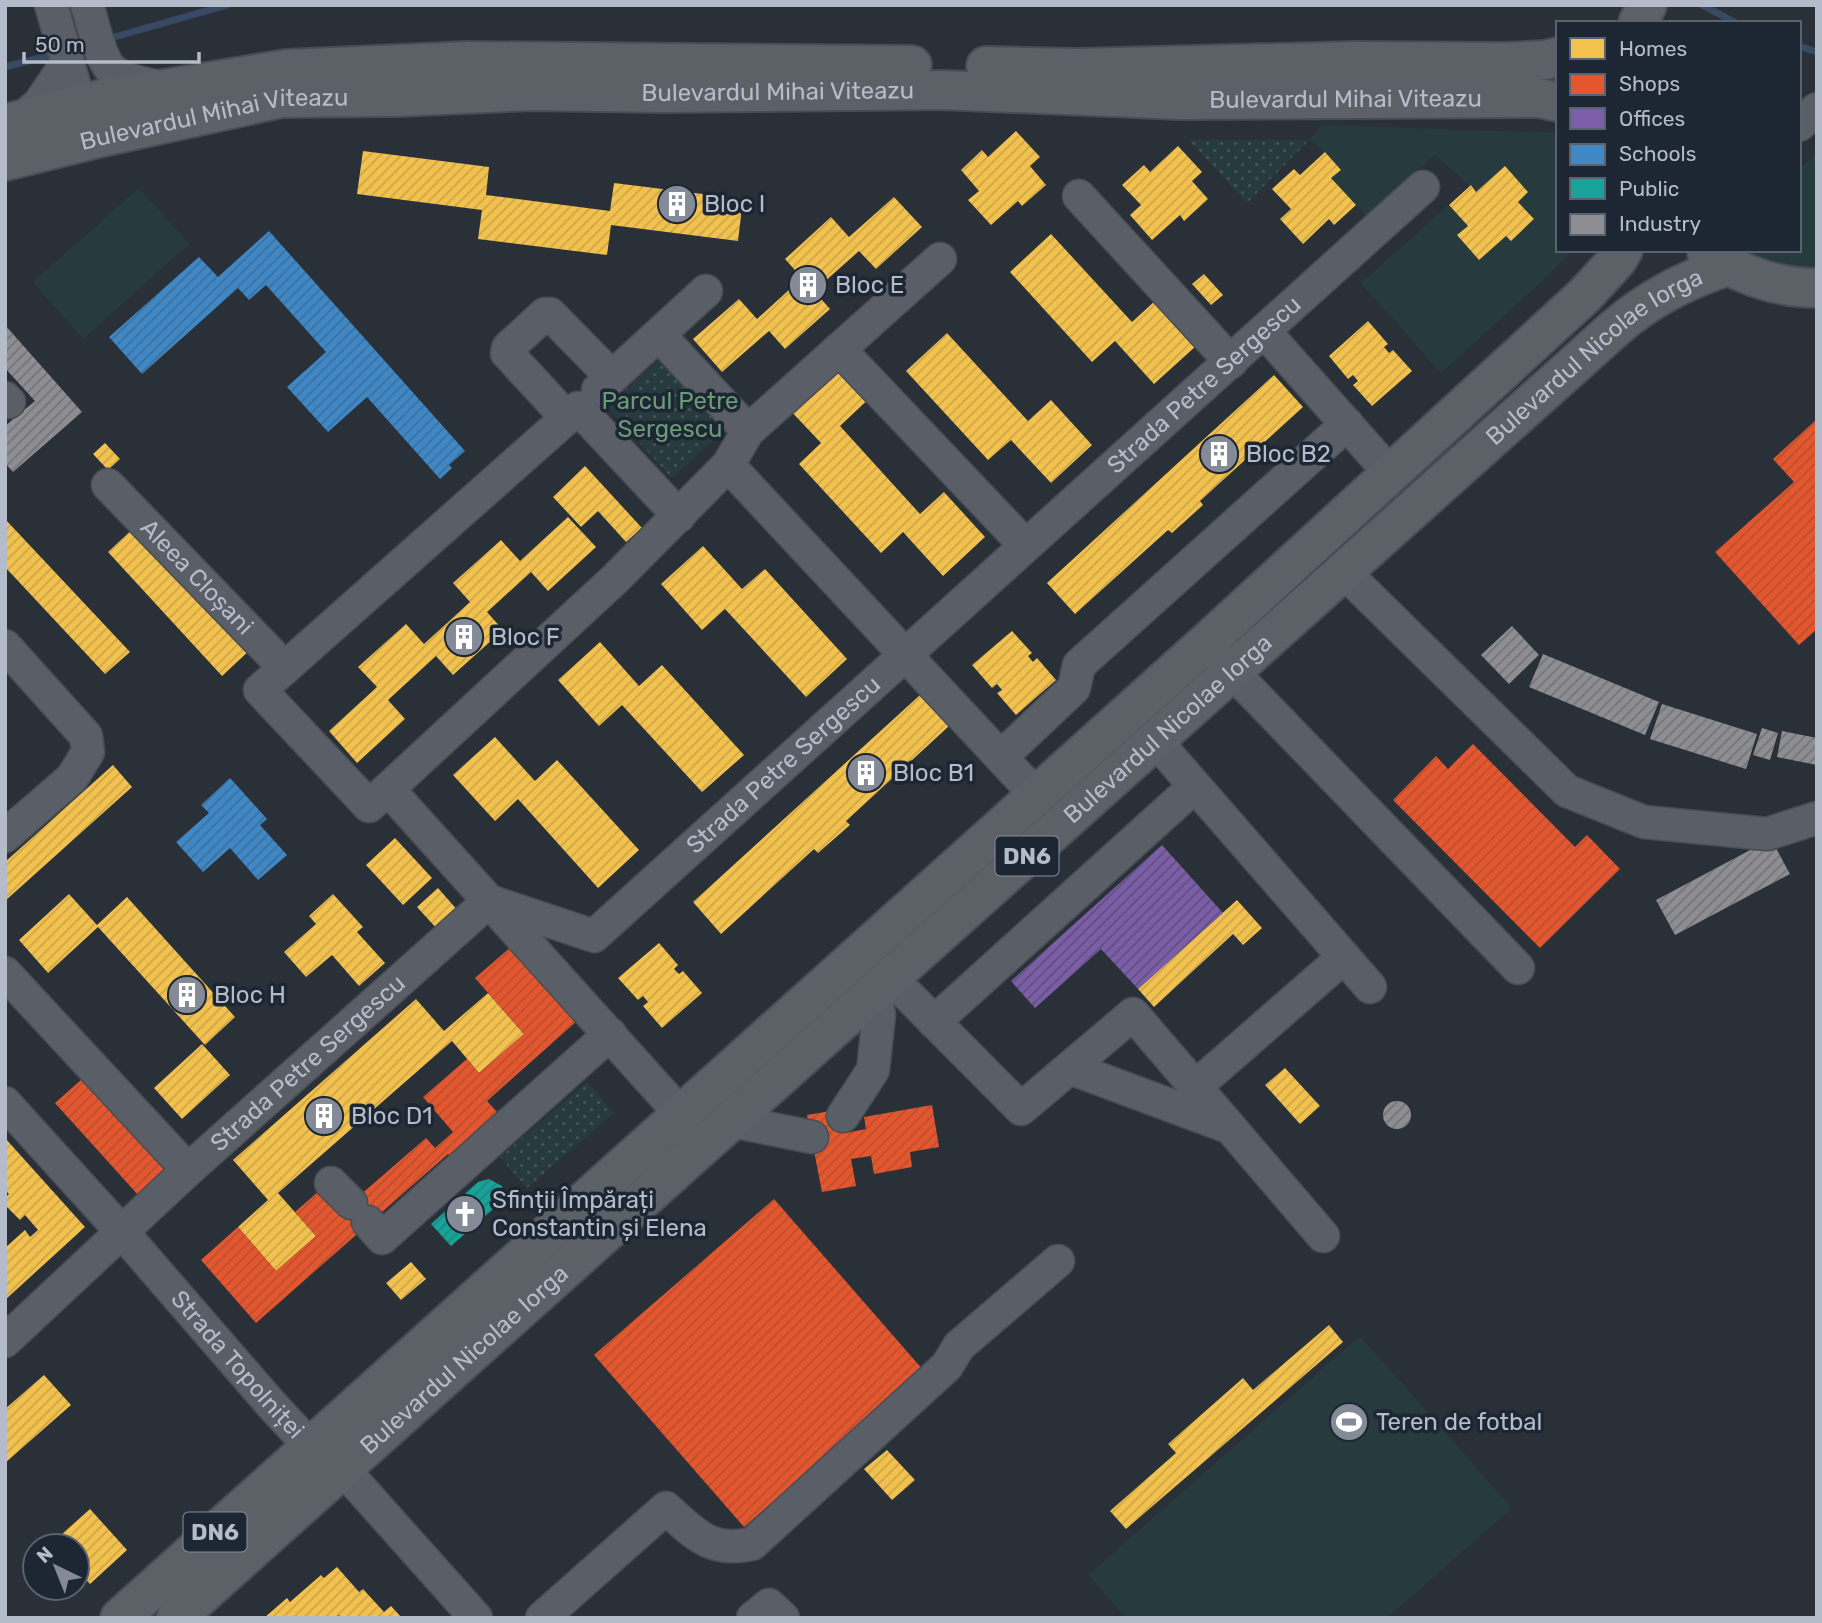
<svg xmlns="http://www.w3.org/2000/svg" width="1822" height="1623" font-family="Rubik,sans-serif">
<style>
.grass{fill:#273a3e}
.park{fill:url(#park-dots)}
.homes{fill:url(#homes-hatch)}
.shops{fill:url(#shops-hatch)}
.offices{fill:url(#offices-hatch)}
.schools{fill:url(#schools-hatch)}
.public{fill:url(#public-hatch)}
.industry{fill:url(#industry-hatch)}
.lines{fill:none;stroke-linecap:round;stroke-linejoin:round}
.stream{stroke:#384963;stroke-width:7}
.minor-casing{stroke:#484c53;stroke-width:35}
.major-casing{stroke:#484c55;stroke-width:42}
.minor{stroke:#5a5e66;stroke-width:32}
.major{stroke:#5c6168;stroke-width:38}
.labels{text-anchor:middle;stroke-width:7;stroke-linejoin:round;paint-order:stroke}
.shield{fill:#1d2633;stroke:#878f9c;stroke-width:2}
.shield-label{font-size:23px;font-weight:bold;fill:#b4bcc9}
.street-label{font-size:24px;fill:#b4bcc9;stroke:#1d2633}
.poi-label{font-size:24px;fill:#b4bcc9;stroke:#1d2633;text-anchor:start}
.park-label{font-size:24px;fill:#6b9a76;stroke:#1d2633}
</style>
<defs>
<pattern id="park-dots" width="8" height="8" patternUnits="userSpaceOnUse" patternTransform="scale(1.75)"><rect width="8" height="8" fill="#273a3e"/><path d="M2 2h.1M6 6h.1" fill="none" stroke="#445559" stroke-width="1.8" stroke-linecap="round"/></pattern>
<pattern id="homes-hatch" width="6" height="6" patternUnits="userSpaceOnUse" patternTransform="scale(1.75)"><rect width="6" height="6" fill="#f2c14e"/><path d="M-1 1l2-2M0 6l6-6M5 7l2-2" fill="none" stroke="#cca64a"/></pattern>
<pattern id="shops-hatch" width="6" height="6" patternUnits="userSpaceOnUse" patternTransform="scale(1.75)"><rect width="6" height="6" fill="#e4572e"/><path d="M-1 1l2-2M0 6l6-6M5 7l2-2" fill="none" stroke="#b84f32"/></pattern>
<pattern id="offices-hatch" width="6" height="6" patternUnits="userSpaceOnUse" patternTransform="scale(1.75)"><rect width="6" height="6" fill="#7b5ea7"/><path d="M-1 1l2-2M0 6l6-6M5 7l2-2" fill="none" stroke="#5f4f7c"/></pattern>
<pattern id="schools-hatch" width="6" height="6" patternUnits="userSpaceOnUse" patternTransform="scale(1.75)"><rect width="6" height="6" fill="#3f88c5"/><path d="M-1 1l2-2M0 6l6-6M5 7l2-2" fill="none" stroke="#3c709c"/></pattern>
<pattern id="public-hatch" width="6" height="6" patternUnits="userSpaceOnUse" patternTransform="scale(1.75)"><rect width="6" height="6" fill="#17a398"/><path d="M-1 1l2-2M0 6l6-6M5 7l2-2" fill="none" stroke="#1f8881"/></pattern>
<pattern id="industry-hatch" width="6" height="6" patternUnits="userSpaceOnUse" patternTransform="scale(1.75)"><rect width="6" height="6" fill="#8d8d92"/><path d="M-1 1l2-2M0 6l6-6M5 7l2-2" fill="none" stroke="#737478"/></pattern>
</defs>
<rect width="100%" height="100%" fill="#2a3038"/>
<!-- grass -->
<path class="grass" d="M1321 125 1558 133V250H1572L1549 275 1441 373 1361 283 1449 205 1468 226 1457 236 1479 260 1506 236 1511 240 1534 220 1518 202 1528 192 1505 166 1476 192 1435 155 1366 216 1331 178 1340 170 1325 152 1310 140Z
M1817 153V271H1790L1738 250H1799V169Z
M139 188 189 244 83 339 33 282Z
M1360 1336 1512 1508 1387 1618H1126L1088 1575Z"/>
<!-- park -->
<path class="park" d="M1189 140H1309L1247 203Z
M667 352 732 423 672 478 607 407Z
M587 1082 614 1113 527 1188 500 1157Z"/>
<!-- homes -->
<path class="homes" d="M1016 131 1040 157 1030 166 1046 185 1022 206 1018 201 991 225 968 200 979 191 961 170 982 150 988 157Z
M1178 146 1202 172 1192 181 1208 199 1184 221 1180 215 1152 240 1130 215 1141 205 1122 185 1144 165 1150 172Z
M363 151 489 167 486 195 610 211 614 183 743 199 738 241 611 225 607 255 478 239 482 210 357 194Z
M1325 152 1341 170 1331 178 1356 205 1334 225 1329 219 1303 244 1280 219 1291 209 1272 189 1294 169 1300 175Z
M1505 166 1528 192 1518 202 1534 219 1511 241 1506 236 1479 260 1457 235 1468 226 1449 205 1471 185 1476 192Z
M894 197 922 227 876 269 859 251 814 291 830 309 785 349 769 331 722 372 693 339 739 299 757 319 802 278 785 259 831 217 849 237Z
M1051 234 1132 322 1155 301 1196 346 1154 384 1115 341 1092 362 1010 272Z
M1204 274 1223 295 1211 305 1192 284Z
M1368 321 1388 344 1384 347 1389 353 1393 350 1412 371 1372 406 1353 385 1358 381 1353 375 1348 379 1329 356Z
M947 333 1028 421 1051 400 1092 445 1051 483 1011 440 988 460 906 371Z
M843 356 876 392 840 426 920 514 944 492 985 537 943 576 903 532 881 553 799 464 821 443 787 407Z
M1274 375 1303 407 1200 501 1203 505 1172 533 1168 530 1075 614 1047 583Z
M105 443 120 459 108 470 93 454Z
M585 466 642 528 626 542 598 511 581 527 553 497Z
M568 517 596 547 548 591 531 572 487 612 503 630 453 675 436 656 388 700 405 719 357 763 329 731 377 687 358 667 406 624 424 644 470 602 453 583 501 540 520 561Z
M5 519 130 652 105 674 5 567Z
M138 524 252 648 222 676 108 552Z
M703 546 742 589 765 569 847 659 806 697 725 609 702 630 661 584Z
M1012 631 1032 653 1028 656 1033 662 1037 658 1056 680 1016 715 997 693 1002 690 997 684 992 688 972 665Z
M600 642 639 686 662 665 744 755 702 792 622 705 599 726 558 680Z
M920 695 949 726 846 821 850 825 818 853 814 849 721 934 693 902Z
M495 737 535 781 557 760 639 850 598 888 518 799 495 821 453 775Z
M113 765 132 787 5 901V862Z
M395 838 432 878 403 905 366 865Z
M438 888 459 912 439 931 417 907Z
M69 894 97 925 127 897 235 1017 205 1045 98 927 48 973 19 940Z
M333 894 363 927 357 932 385 963 359 986 332 955 306 977 284 952 316 924 309 916Z
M1237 900 1262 928 1243 945 1233 934 1154 1007 1138 989Z
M659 943 678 965 674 969 679 974 683 971 702 993 662 1028 643 1006 648 1002 643 996 638 1000 618 978Z
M488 993 524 1034 479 1073 452 1041 278 1193 316 1236 276 1271 238 1227 268 1200 233 1160 416 999 444 1031Z
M202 1044 230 1075 182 1119 154 1088Z
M1285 1068 1320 1106 1300 1124 1265 1085Z
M5 1138 85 1227 5 1300V1248L25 1230 30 1237 38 1230 25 1215 20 1220 5 1205V1198L9 1194 5 1190Z
M411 1262 426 1279 401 1300 386 1283Z
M1329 1325 1343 1342 1126 1529 1110 1511 1176 1453 1168 1444 1243 1378 1253 1390Z
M44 1375 71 1405 5 1463V1409Z
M887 1450 915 1480 892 1500 864 1469Z
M90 1509 127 1550 90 1584 77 1570V1546H55L52 1543Z
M337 1567 359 1592 363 1589 384 1612 391 1606 402 1618H341L339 1615 335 1618H264L287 1598 290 1602 321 1575 324 1578Z"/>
<!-- shops -->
<path class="shops" d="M1817 419V629L1799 645 1715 552 1794 482 1773 459Z
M1473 744 1575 847 1587 835 1620 869 1540 948 1393 800 1436 756 1448 769Z
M520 939 586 1013 487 1101 507 1123 458 1166 448 1154 256 1323 201 1260 238 1227 276 1271 316 1236 295 1212 319 1191 351 1203 426 1138 435 1148 453 1132 423 1097 467 1059 479 1073 524 1034 475 978Z
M90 1072 173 1165 139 1196 55 1103Z
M932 1105 939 1147 910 1152 912 1167 874 1174 871 1156 851 1159 856 1186 822 1192 807 1115 842 1109 846 1133 866 1129 864 1117Z
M774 1199 924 1371 744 1527 594 1355Z"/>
<!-- offices -->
<path class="offices" d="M1162 845 1223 913 1138 989 1101 949 1035 1008 1011 981Z"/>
<!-- schools -->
<path class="schools" d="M269 231 465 451 449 465 452 468 440 479 367 397 328 432 287 387 326 352 266 285 249 300 238 288 142 374 109 337 199 257 218 277Z
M230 778 267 819 260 825 287 855 258 880 230 848 203 872 176 842 209 813 201 805Z"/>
<!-- public -->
<path class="public" d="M489 1179 502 1186 504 1194 499 1204 451 1246 431 1224 478 1182Z"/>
<!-- industry -->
<path class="industry" d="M5 325 82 412 13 472 5 463V426L35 401 5 368Z
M1512 626 1539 655 1509 684 1481 655Z
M1543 654 1659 702 1645 735 1529 687Z
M1662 704 1757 734 1746 769 1650 739Z
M1762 728 1778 733 1770 760 1753 755Z
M1782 731 1817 738V765L1777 757Z
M1771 839 1790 874 1675 935 1656 900Z
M1383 1115a14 14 0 1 1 28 0a14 14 0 1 1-28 0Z"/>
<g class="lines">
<!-- stream -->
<path class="stream" d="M1702 5 1736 23
M104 40 227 5
M1799 46 1817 52
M5 67 59 53"/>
<!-- minor casing -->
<g class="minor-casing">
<g id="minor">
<path d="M51 5 80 104 91 124"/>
<path d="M87 5C93 22 99 57 111 69 124 81 147 84 164 88"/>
<path d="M20 120 39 104 68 61"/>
<path d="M1799 125 1817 109"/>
<path d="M1079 196 1231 362"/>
<path d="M1264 331 1390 473"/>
<path d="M659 335 748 431"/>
<path d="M839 349 1025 545"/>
<path d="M598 390 706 291"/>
<path d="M5 398 9 402"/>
<path d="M567 418 507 353 508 348 545 314H550L612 377"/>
<path d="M728 465 748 431 940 259"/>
<path id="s1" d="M108 485 285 668"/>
<path d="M1343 571 1567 791 1644 822 1767 834 1817 818"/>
<path d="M5 646 86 736 88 752 72 778 5 836"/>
<path d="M1216 655 1518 968"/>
<path d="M1155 740 1370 987"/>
<path d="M1001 757 1074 688 1079 665 1347 424"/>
<path d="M388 789 369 806 260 690 578 408 679 516"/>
<path d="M5 973 188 1170"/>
<path d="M891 978 1021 1109 1133 1014 1323 1236"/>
<path d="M934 1022 1195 786"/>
<path d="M1070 1068 1226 1126"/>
<path d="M1195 1087 1344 957"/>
<path id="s2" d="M5 1103 122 1232 271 1404 310 1446 343 1469 476 1618"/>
<path d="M680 1113 388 789 615 579 728 465 1036 795"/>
<path d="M843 1116 873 1070 879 1015 875 992"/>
<path d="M731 1121 812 1137"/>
<path d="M331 1183 351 1203"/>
<path d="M368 1222 382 1238 610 1034"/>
<path id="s3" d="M5 1341 188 1170 489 901 594 936 1423 187"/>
<path d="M542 1618 666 1508C695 1534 710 1553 752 1544L947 1366 959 1346 1058 1261"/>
<path d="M753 1618 769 1605 783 1618"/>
</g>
</g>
<!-- major casing -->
<g class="major-casing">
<g id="major">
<path d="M1638 23 1647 5"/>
<path d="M986 66 1078 68 1355 61 1507 62 1545 60 1558 57"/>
<path d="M5 124 102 99 287 69 468 61 912 65"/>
<path id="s4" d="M5 161 98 138 281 98 396 97 532 91 663 93 943 90 1181 100 1539 98 1558 102"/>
<path d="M1707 253C1741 275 1777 288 1817 288"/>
<path d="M120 1618 1205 644 1585 295 1617 260 1623 250"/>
<path id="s5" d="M176 1618 1614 329C1648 299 1684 281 1727 266"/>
</g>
</g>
<!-- minor -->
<use href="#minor" class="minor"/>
<!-- major -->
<use href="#major" class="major"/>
</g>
<!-- icons -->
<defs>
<g id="building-disc" transform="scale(2.0125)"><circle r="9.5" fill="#848b96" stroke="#1d2633"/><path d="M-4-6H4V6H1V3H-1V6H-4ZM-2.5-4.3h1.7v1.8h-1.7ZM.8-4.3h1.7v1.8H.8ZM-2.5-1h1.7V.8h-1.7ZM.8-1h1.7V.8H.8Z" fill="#fff"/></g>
<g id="church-disc" transform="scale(2.0125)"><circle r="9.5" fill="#848b96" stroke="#1d2633"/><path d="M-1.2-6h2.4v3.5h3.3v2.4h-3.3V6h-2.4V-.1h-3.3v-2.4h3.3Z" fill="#fff"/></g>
<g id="stadium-disc" transform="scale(2.0125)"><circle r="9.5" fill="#848b96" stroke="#1d2633"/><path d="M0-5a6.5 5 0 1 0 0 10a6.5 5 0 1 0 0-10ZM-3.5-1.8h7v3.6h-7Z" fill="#fff"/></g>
</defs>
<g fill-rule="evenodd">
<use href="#building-disc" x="677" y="204"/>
<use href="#building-disc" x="808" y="285"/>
<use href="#building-disc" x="1219" y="454"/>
<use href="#building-disc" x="464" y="637"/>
<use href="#building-disc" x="866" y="773"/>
<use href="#building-disc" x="187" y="995"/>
<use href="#building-disc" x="324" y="1116"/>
<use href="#church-disc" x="465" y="1214"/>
<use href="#stadium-disc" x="1349" y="1422"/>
</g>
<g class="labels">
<!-- shield labels -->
<g class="shield">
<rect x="995.5" y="836.5" width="63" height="39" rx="5"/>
<rect x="183.5" y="1512.5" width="63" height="39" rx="5"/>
</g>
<g class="shield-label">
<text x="1027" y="864">DN6</text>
<text x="215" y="1540">DN6</text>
</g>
<!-- street labels -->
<g class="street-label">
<text dy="8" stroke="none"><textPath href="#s4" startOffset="780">Bulevardul Mihai Viteazu</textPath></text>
<text dy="8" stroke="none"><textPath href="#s4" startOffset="1348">Bulevardul Mihai Viteazu</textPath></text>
<text dy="8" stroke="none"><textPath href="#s4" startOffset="214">Bulevardul Mihai Viteazu</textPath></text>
<text dy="8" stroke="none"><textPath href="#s5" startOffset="1899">Bulevardul Nicolae Iorga</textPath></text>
<text dy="8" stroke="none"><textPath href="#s3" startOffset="1587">Strada Petre Sergescu</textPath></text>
<text dy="8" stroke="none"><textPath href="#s1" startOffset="128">Aleea Cloșani</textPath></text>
<text dy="8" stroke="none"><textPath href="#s5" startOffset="1332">Bulevardul Nicolae Iorga</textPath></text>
<text dy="8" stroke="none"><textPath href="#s3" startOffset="1020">Strada Petre Sergescu</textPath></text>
<text dy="8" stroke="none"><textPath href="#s3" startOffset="411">Strada Petre Sergescu</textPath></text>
<text dy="8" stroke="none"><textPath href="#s5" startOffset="387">Bulevardul Nicolae Iorga</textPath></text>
<text dy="8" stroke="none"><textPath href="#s2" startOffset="350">Strada Topolniței</textPath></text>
</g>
<!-- poi labels -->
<g class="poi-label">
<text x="704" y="212">Bloc I</text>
<text x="835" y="293">Bloc E</text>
<text x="1246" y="462">Bloc B2</text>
<text x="491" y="645">Bloc F</text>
<text x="893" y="781">Bloc B1</text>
<text x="214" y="1003">Bloc H</text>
<text x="351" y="1124">Bloc D1</text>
<text x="492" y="1208">Sfinții Împărați<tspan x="492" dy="28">Constantin și Elena</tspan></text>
<text x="1376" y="1430">Teren de fotbal</text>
</g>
<!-- park labels -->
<g class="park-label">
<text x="670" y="409">Parcul Petre<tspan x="670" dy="28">Sergescu</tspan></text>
</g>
</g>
<!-- border -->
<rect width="1822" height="1623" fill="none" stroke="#b4bcc9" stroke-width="14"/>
<!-- legend -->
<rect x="1556" y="21" width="245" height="231" fill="#1d2633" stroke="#59626f" stroke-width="2"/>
<rect x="1570" y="38" width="35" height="21" fill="#f2c14e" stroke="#59626f" stroke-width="2"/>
<text x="1619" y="56" font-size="21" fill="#b4bcc9">Homes</text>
<rect x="1570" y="74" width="35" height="21" fill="#e4572e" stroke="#59626f" stroke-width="2"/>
<text x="1619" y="91" font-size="21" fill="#b4bcc9">Shops</text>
<rect x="1570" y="108" width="35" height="21" fill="#7b5ea7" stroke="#59626f" stroke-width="2"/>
<text x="1619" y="126" font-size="21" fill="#b4bcc9">Offices</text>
<rect x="1570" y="144" width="35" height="21" fill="#3f88c5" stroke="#59626f" stroke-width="2"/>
<text x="1619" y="161" font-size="21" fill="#b4bcc9">Schools</text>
<rect x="1570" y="178" width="35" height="21" fill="#17a398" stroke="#59626f" stroke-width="2"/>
<text x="1619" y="196" font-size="21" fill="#b4bcc9">Public</text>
<rect x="1570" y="214" width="35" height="21" fill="#8d8d92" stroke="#59626f" stroke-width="2"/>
<text x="1619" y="231" font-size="21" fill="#b4bcc9">Industry</text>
<!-- north arrow -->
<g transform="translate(56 1567) rotate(317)"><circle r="33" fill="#1d2633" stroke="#59626f" stroke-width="2"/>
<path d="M0-5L12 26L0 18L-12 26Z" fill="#848b96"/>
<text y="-10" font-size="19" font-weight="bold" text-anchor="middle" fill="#b4bcc9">N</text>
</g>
<!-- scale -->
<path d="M24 52v10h175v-10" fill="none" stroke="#b4bcc9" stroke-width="3.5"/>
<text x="35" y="52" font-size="21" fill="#b4bcc9" stroke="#1d2633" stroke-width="5" paint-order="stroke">50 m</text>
</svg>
